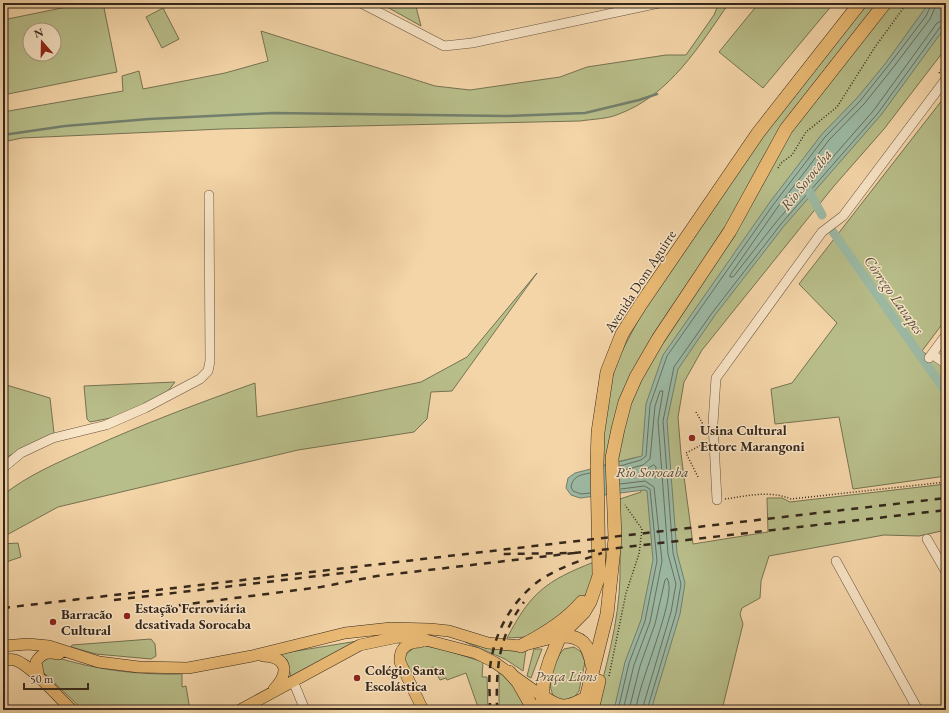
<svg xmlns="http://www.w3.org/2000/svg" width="949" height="713" font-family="'EB Garamond',serif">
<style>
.green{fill:#b8be8a;stroke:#767252;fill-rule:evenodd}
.water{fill:#9cb9a4;stroke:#737f6d}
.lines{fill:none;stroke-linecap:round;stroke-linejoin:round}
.shore{stroke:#687060;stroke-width:1}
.stream{stroke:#737f6d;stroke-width:2.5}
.canal{stroke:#9cb9a4;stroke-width:9}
.minor-casing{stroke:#65523e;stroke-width:10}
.major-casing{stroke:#35271b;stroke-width:12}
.highway-casing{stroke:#35271b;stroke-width:14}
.path{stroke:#35271b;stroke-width:1.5;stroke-dasharray:1 2;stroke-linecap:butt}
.minor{stroke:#f8e4c6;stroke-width:9}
.major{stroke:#eaba74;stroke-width:11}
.highway{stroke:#eaba74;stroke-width:13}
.rail{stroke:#35271b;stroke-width:2.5;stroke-dasharray:7 7;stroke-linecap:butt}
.poi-dot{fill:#8f2418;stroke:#f8e4c6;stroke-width:1.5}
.labels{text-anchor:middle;stroke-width:3;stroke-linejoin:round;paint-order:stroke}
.street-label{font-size:14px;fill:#35271b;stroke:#f8e4c6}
.poi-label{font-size:14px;font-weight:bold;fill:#35271b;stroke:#f8e4c6;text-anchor:start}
.park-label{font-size:14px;font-style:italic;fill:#564d37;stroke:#f8e4c6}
.water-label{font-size:15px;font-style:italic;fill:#4f4c3d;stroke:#f8e4c6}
</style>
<rect width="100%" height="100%" fill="#f4d5a8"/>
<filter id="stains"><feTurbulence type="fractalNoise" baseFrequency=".005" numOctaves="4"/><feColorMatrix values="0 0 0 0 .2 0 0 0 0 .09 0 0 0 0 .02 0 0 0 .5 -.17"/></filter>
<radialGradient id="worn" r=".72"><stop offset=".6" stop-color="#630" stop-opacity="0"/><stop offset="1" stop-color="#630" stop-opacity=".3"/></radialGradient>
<!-- green -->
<path class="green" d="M86 3H103L117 72 3 95V20ZM30 30H54V54H30Z
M380 3H415L421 26Z
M719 3H729C700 45 670 95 619 114 608 119 593 119 580 121L222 129 22 138 3 142V112L123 91 122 76 139 71 143 89 225 73 268 61 261 31 435 86 470 90 560 77 587 67 666 55H686L714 15Z
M759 3 833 4 763 88 719 52Z
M867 3H877L774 139 726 228 652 338 608 464 601 466V439L612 378 619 357 647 303 763 136Z
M891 3H946V48L884 129 834 186 702 350 684 382 678 417 681 454 693 544 768 532 767 498H782L790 502 946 484V530L919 536 884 535 769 556 761 581 760 598 742 608 740 614 743 624 722 710H595C606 666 619 622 620 577 621 552 618 526 617 500L641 492 638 457 617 462 626 417 639 382 796 123Z
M163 8 179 39 162 48 146 17Z
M946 95V319L922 351 946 369V476L853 489 839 417 775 424 771 389 792 383 837 323 799 284Z
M537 273 452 391 431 392 427 419 414 432 298 450 58 507 3 537V495C28 475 59 462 88 449 143 424 199 403 255 383L257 417 421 382 467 357Z
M175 382 168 391 156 399 116 417 90 422 87 419 84 386Z
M3 384 50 398 54 433 3 459Z
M18 543 21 557 3 563V544Z
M594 562 591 585 584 597 573 608 528 637 507 638C531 592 546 581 594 562Z
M382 637 291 678 287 660 278 654Z
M151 639 155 644 156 656 151 659 96 654 71 647 72 645Z
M466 640C486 645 506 654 526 650L523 671 505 659 465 642Z
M418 645 439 648 483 662 482 677H487L488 710H479L466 673 447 680 446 678 440 680 433 667 421 671 419 668 408 673 404 662 406 654Z
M574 647 581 652 585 662 579 691 573 699 564 703 554 698C546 681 551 663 564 649Z
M534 649H542L531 678 527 676Z
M55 657C97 670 137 675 182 674V687L186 686 190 710H83L41 670 42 660Z
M499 668 501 669 530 710H499Z"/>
<!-- water -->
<path class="water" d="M929 3H946V26L881 115 784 226 715 315 678 369 667 421 677 553 685 583 680 614 651 710H614L625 662 641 620 653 560 647 491 644 490 580 498 571 495 566 488 568 478 575 473 642 456 646 404 663 355 770 202 822 134 857 98 885 64Z"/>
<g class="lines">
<!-- shore -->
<path class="shore" d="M937 3 930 19 892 69 864 104 829 140 777 208 730 275V277H733L777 221 874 110 937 23 946 19
M654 465 656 467V477L644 474V471Z
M620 466 641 460 646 456 650 405 667 356 773 205 825 137 860 101 888 66 926 16 932 3
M620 471 643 465 650 459 655 406 660 391H663L658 421 668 554 676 584 671 612 642 710
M590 473C580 475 573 476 571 487L573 491 581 494 590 493
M620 484 645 481 654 487 662 561 650 622 634 665 623 710
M618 710 629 663 645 621 657 561 650 489 644 486 621 489
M629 710 640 666 655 624 665 580 667 578C679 595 637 685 636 710
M647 710 676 613 681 584 673 553 663 421 674 367 712 313 781 224 878 113 941 26 946 24"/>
<!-- stream -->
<path class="stream" d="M3 135 65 126 149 119 273 113 506 116 585 113 639 100 657 94"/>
<!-- canal -->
<path class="canal" d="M806 186 822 215
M833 232 946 392"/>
<!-- minor casing -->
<g class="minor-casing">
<path id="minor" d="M361 3 444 46 472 43 659 3
M932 354 946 364
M929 358 946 335
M3 468 21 453 53 438 106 425 145 408 200 379 208 371 210 361 209 195
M717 500 713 423 716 378 822 232 843 216 946 79
M927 539 946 572
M836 561 918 710
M293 681 305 710"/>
</g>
<!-- major casing -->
<g class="major-casing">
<path id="major" d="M420 642C406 642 399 649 400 662L423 710
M3 646 28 644 49 646 99 662 139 667 188 668 252 656 345 633 391 628 430 629 449 631 488 643 521 646 560 636
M263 656C287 657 290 672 274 689
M3 660C7 660 11 659 15 660 31 665 59 698 72 710
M39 678 36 662C42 652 49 652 59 654
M240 710 360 645 398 637 422 639 476 653 494 662 542 696"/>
</g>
<!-- highway casing -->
<g class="highway-casing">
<path id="highway" d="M560 636C582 635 589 645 592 665
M521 646C543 635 566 621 582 602
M509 672 518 682 534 710
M542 696C561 709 566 709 586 698
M544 710 542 696 544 679 550 660 560 636 584 612 590 602 599 576 597 464 598 432 607 372 622 334 641 304 758 133 860 3
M583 710 607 614 615 539 612 458 618 429 625 402 636 377 658 339 730 231 786 129 885 3
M592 710 599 681"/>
</g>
<!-- path -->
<path class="path" d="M939 73 946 63
M778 168 781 163 792 155 806 132 837 107 875 47 907 3
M696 412 704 426
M698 477 686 453 705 443
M725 499C747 496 770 490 791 499L946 482
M609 676 626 593 639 554 642 529 625 505"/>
<!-- minor -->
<use href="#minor" class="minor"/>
<!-- major -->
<use href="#major" class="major"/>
<!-- highway -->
<use href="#highway" class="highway"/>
<!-- rail -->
<path class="rail" d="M574 553 946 510
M114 600 360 571
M165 607 321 587 377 576 574 553 501 554
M3 608 946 498
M490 710C490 694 488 677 491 661 496 628 515 597 543 578 561 567 582 560 602 553
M497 710C496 669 498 636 524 602"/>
</g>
<!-- markers -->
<g class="poi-dot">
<circle cx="692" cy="438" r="4"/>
<circle cx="127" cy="616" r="4"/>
<circle cx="53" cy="622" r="4"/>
<circle cx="357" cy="678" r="4"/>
</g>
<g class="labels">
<!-- street labels -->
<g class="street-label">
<text transform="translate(640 281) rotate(-57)" y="5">Avenida Dom Aguirre</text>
</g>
<!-- poi labels -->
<g class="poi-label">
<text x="700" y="435">Usina Cultural<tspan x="700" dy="16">Ettore Marangoni</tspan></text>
<text x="135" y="613">Estação Ferroviária<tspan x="135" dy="16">desativada Sorocaba</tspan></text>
<text x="61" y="619">Barracão<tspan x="61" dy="16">Cultural</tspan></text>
<text x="365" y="675">Colégio Santa<tspan x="365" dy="16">Escolástica</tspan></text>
</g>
<!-- park labels -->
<g class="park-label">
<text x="566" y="681">Praça Lions</text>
</g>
<!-- water labels -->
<g class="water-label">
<text transform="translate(806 180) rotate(-52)" y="5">Rio Sorocaba</text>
<text transform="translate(894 295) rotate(55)" y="5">Córrego Lavapes</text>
<text x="652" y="477">Rio Sorocaba</text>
</g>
</g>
<!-- margin -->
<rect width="949" height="713" fill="none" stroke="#f4d5a8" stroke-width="16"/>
<rect x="4" y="4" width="941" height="705" fill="none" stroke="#35271b" stroke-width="2"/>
<rect x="8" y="8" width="933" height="697" fill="none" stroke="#35271b"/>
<!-- north arrow -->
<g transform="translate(42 42) rotate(340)"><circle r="19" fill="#f8e4c6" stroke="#aa9882"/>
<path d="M0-3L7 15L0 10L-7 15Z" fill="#8f2418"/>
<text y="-6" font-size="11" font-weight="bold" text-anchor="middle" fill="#35271b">N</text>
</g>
<!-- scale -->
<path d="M24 683v6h64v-6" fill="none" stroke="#35271b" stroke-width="2"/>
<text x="30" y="683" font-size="12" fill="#35271b" stroke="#f8e4c6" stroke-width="3" paint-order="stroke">50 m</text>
<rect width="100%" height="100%" filter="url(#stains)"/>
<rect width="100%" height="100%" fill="url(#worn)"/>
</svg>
